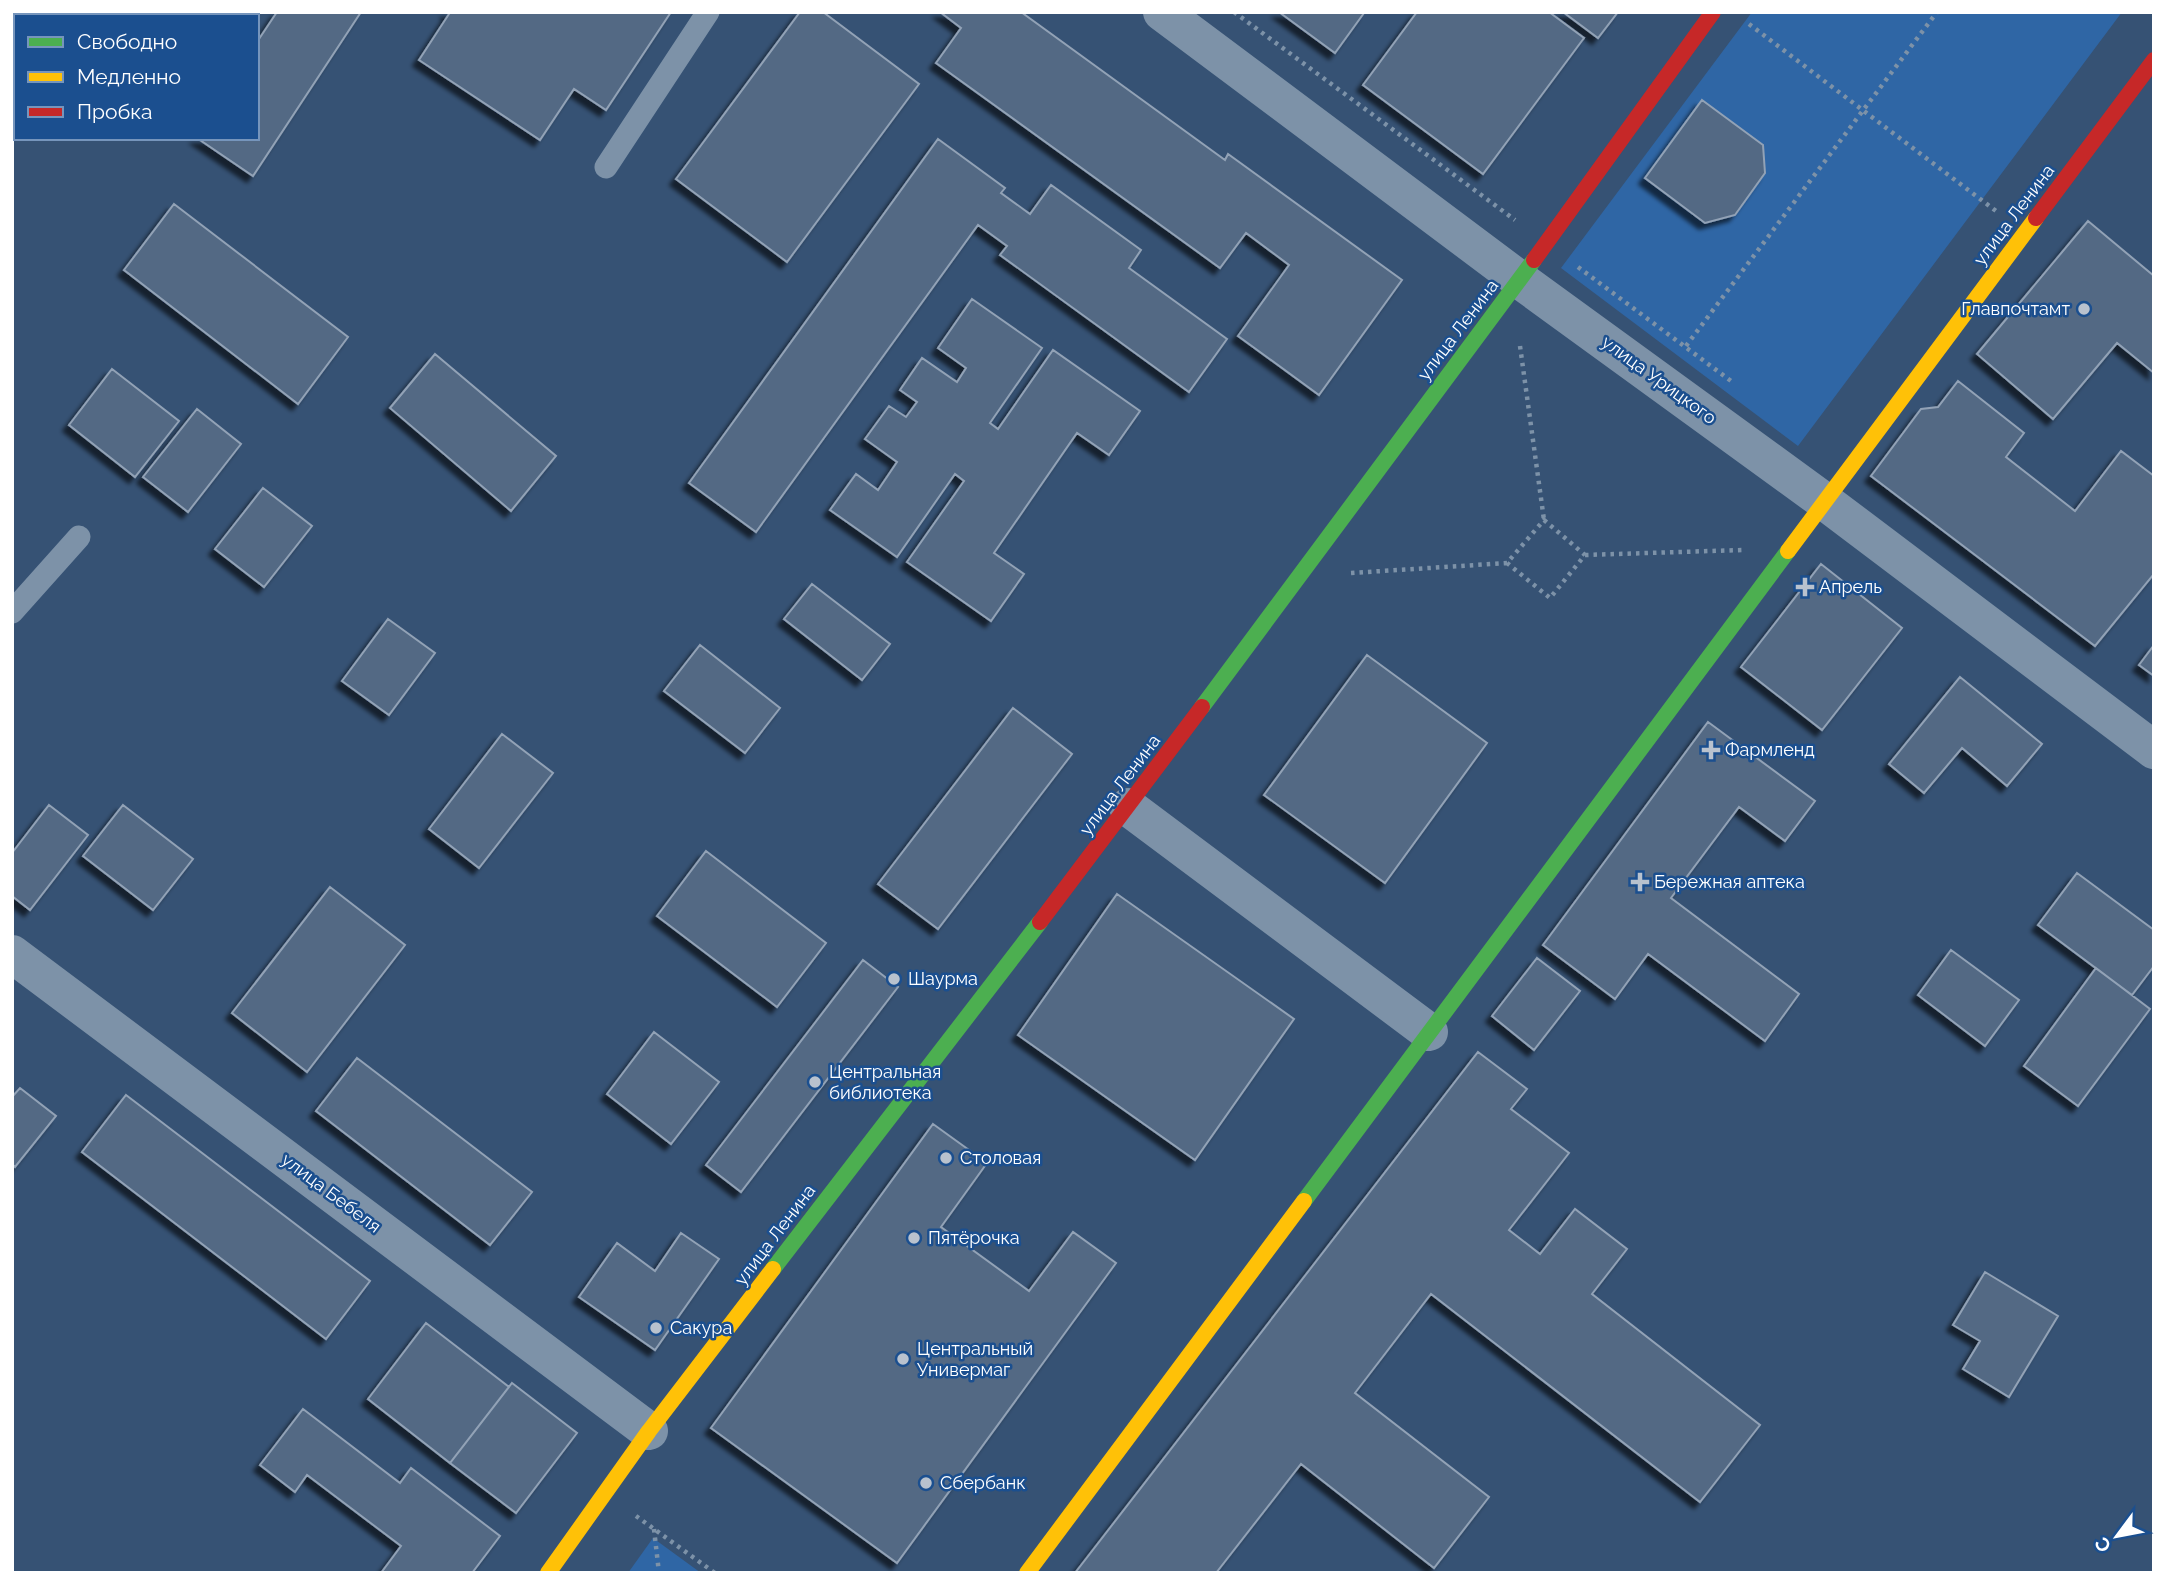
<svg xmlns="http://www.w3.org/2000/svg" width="2166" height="1585" font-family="Raleway,sans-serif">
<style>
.green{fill:#2f66a5}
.building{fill:#526984;stroke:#92a2b6;stroke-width:2;filter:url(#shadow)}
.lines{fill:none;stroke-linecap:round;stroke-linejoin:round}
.path{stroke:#7d92a8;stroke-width:4.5;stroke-dasharray:3.5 5;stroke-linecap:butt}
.lane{stroke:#7d92a8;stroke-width:23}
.street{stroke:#7d92a8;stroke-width:38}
.fast{stroke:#4caf50;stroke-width:16}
.slow{stroke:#ffc107;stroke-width:16}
.jam{stroke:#c62828;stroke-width:16}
.poi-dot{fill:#b9c2ce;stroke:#1b4f8f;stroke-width:2.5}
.labels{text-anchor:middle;stroke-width:5;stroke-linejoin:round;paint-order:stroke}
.street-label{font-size:18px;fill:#fff;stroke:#1b4f8f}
.poi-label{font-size:18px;fill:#fff;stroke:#1b4f8f;text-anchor:start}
</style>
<defs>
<filter id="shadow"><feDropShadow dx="-6" dy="6" stdDeviation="2" flood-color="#0009"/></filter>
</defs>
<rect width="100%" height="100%" fill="#365274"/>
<!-- green -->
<path class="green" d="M1752 12H2122L1798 446 1561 268Z
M653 1538 701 1573H628Z"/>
<!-- building -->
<path class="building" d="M277 12H361L253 176 197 138H257V42Z
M447 12H671L606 110 574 89 540 140 419 60 449 14Z
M800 12H823L919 84 787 262 676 179Z
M940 12H1021L1225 160 1228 154 1402 280 1319 395 1238 336 1289 265 1246 233 1220 268 936 63 961 28Z
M1279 12H1364V13L1335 53Z
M1417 12H1549L1584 38 1483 174 1363 85Z
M1563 12H1618L1598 38Z
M1702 100 1763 145 1765 173 1735 215 1705 223 1645 178Z
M938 139 1005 188 1001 193 1030 214 1051 185 1141 250 1129 268 1227 339 1189 392 1000 255 1007 246 978 225 756 532 689 483Z
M174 204 348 337 298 404 124 270Z
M2088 221 2154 276V373L2117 343 2053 419 1977 354Z
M972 299 1042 348 990 423 998 429 1053 350 1140 411 1109 455 1077 433 994 553 1024 574 991 621 907 562 964 481 955 474 897 557 830 510 856 474 878 490 897 462 865 439 889 406 906 417 917 402 900 390 922 358 957 382 966 368 938 348Z
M435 354 556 456 511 511 390 408Z
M112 369 179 421 135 477 69 425Z
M1958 381 2024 433 2006 457 2075 511 2121 451 2154 476V574L2095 646 1871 476 1921 409 1938 407Z
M197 409 241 444 188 512 143 477Z
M263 488 312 526 264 587 215 549Z
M1821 564 1902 628 1822 730 1741 667Z
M812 584 890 644 862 680 784 619Z
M388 619 435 653 389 715 342 681Z
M700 645 780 708 745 753 664 691Z
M2154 645V676L2139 665Z
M1367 655 1487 743 1385 883 1264 795Z
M1960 677 2042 744 2007 786 1962 748 1924 793 1889 764Z
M1013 708 1072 754 938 929 878 884Z
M1708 722 1815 801 1785 841 1739 807 1671 898 1799 994 1765 1041 1648 954 1615 999 1543 945Z
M502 734 553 773 479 868 429 829Z
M49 805 88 835 30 910 12 896V853Z
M123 805 193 859 153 910 83 856Z
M706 851 826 943 777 1007 657 916Z
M2077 873 2154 930V966L2132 995 2038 925Z
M330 887 405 945 307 1072 232 1013Z
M1117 894 1294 1019 1195 1160 1018 1035Z
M1951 950 2019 1000 1985 1046 1918 995Z
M1537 958 1580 991 1534 1050 1492 1016Z
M863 960 898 987 741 1192 706 1165Z
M2096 968 2150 1009 2078 1106 2024 1066Z
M654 1032 719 1082 671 1144 607 1094Z
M1478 1052 1527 1089 1511 1109 1569 1153 1509 1230 1540 1254 1575 1209 1627 1249 1592 1294 1760 1425 1700 1502 1431 1294 1355 1393 1489 1497 1434 1568 1301 1464 1216 1573H1075Z
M357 1058 532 1192 490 1245 316 1111Z
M20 1088 56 1116 15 1167 12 1164V1097Z
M126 1095 370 1281 326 1339 82 1152Z
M933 1124 987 1163 941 1227 1029 1291 1073 1232 1116 1263 897 1563 711 1428Z
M681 1233 719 1259 655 1350 579 1297 617 1243 655 1271Z
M1985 1272 2058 1316 2009 1397 1963 1369 1980 1341 1953 1325Z
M426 1323 509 1387 450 1463 368 1399Z
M512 1383 577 1433 516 1513 450 1463Z
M303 1409 400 1483 411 1468 500 1536 472 1573H381L401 1546 307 1475 295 1492 260 1465Z"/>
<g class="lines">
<!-- path -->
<path class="path" d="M1234 12 1515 220
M1749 24 1996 211
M1578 267 1731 381
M1520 346 1544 520
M1686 346 1937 12
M1544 520 1585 555 1550 598 1507 563Z
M1585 555 1742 550
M1351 573 1507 563
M636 1516 715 1573
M654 1529 659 1573"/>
<!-- lane -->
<path class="lane" d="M606 167 708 12
M12 612 79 537"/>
<!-- street -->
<path class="street" d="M1162 12 1520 280 1824 501 2154 750
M1128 807 1429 1032
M12 954 649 1431"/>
<!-- fast -->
<path class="fast" d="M1202 707 1534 260
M1304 1201 1788 551
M773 1269 1040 922"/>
<!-- slow -->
<path class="slow" d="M1788 551 2036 218
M548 1573 649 1431 773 1269
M1027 1573 1304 1201"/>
<!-- jam -->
<path class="jam" d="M2036 218 2154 60
M1534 260 1713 12
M1040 922 1202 707"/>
</g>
<!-- markers -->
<g class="poi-dot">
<circle cx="2084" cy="309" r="7"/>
<path d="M1801.5 576.5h7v7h7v7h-7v7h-7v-7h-7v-7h7z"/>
<path d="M1707.5 739.5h7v7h7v7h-7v7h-7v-7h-7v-7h7z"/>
<path d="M1636.5 871.5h7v7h7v7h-7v7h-7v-7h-7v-7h7z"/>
<circle cx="894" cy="979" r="7"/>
<circle cx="815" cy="1082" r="7"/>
<circle cx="946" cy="1158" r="7"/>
<circle cx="914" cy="1238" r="7"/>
<circle cx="656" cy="1328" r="7"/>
<circle cx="903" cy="1359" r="7"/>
<circle cx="926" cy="1483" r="7"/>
</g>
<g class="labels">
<!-- street labels -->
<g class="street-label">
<text transform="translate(2014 215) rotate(-53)" y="6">улица Ленина</text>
<text transform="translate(1458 330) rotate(-53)" y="6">улица Ленина</text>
<text transform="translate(1659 380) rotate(36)" y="6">улица Урицкого</text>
<text transform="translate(1120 785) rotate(-53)" y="6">улица Ленина</text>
<text transform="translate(331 1193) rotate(37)" y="6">улица Бебеля</text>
<text transform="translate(775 1235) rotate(-53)" y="6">улица Ленина</text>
</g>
<!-- poi labels -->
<g class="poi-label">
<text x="2070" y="315" text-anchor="end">Главпочтамт</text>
<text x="1819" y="593">Апрель</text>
<text x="1725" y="756">Фармленд</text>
<text x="1654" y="888">Бережная аптека</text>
<text x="908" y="985">Шаурма</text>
<text x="829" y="1078">Центральная<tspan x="829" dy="21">библиотека</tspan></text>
<text x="960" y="1164">Столовая</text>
<text x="928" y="1244">Пятёрочка</text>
<text x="670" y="1334">Сакура</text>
<text x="917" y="1355">Центральный<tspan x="917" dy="21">Универмаг</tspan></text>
<text x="940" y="1489">Сбербанк</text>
</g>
</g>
<!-- border -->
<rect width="2166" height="1585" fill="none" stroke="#ffffff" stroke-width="28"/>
<!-- legend -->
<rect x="14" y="14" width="245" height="126" fill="#1b4f8f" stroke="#7695bc" stroke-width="2"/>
<rect x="28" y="37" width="35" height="10" fill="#4caf50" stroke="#7695bc" stroke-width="2"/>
<text x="77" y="49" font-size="21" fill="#ffffff">Свободно</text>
<rect x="28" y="72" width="35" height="10" fill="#ffc107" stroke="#7695bc" stroke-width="2"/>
<text x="77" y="84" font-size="21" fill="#ffffff">Медленно</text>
<rect x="28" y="107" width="35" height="10" fill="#c62828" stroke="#7695bc" stroke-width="2"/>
<text x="77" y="119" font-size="21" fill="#ffffff">Пробка</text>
<!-- north arrow -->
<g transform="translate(2117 1536) rotate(238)" stroke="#1b4f8f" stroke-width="5" paint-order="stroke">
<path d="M0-5L12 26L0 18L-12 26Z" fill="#ffffff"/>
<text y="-10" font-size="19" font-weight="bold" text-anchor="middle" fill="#ffffff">С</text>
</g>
</svg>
